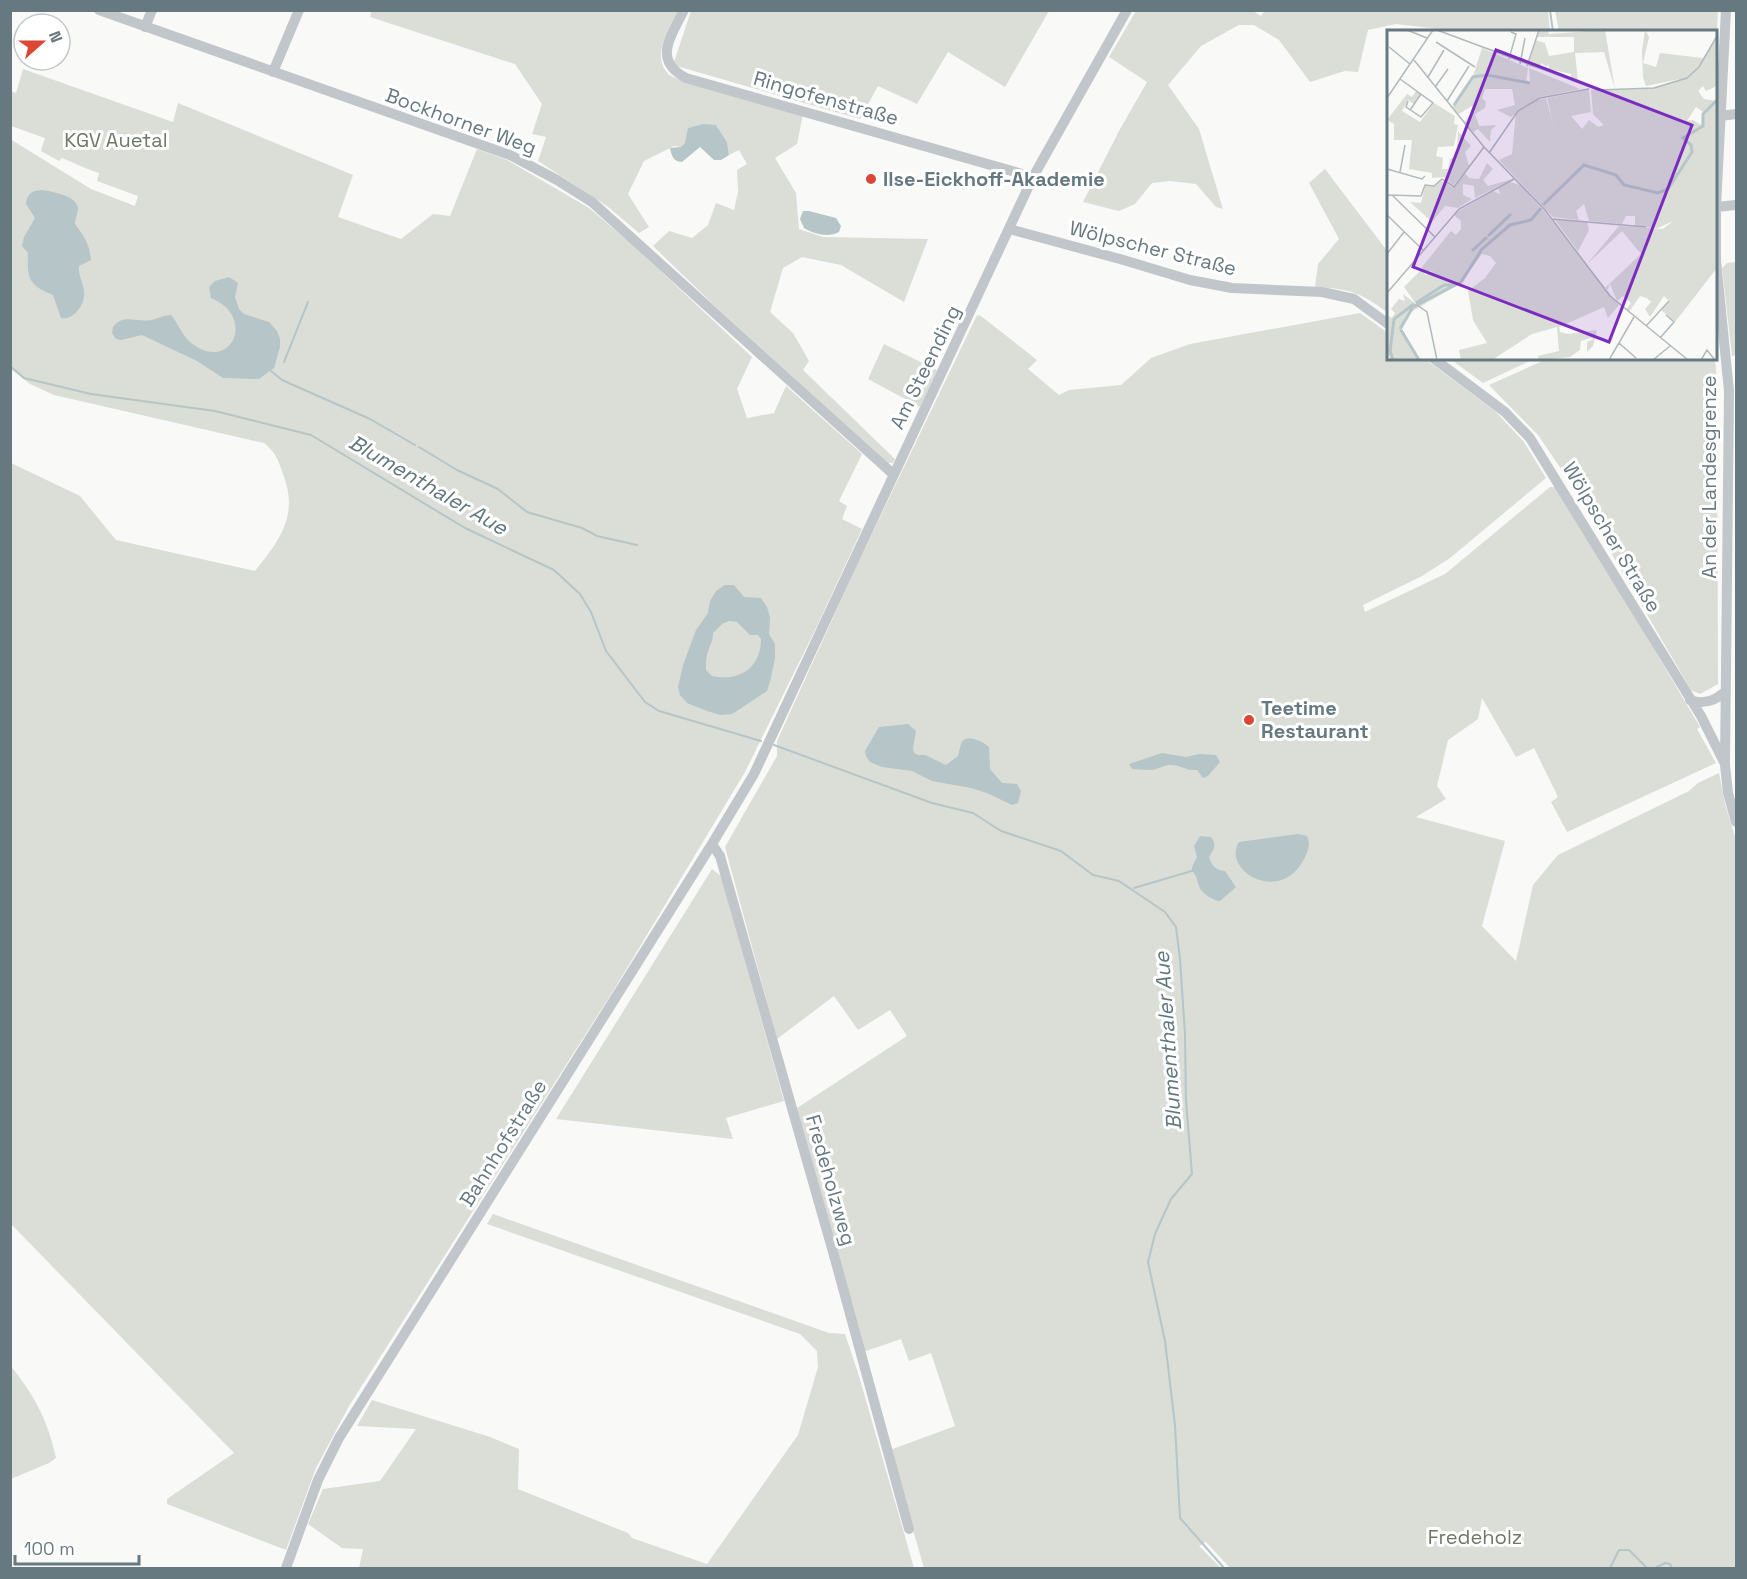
<svg xmlns="http://www.w3.org/2000/svg" width="1747" height="1579" font-family="'Space Grotesk',sans-serif">
<style>
.green{fill:#daded7}
.water{fill:#b6c5c7;fill-rule:evenodd}
.lines{fill:none;stroke-linecap:round;stroke-linejoin:round}
.stream{stroke:#b6c5c7;stroke-width:2}
.minor{stroke:#c0c6c9;stroke-width:10}
.poi-dot{fill:#dc4635;stroke:#fff;stroke-width:2}
.labels{text-anchor:middle;stroke-width:6;stroke-linejoin:round;paint-order:stroke}
.street-label{font-size:20px;fill:#667981;stroke:#fff}
.park-label{font-size:20px;fill:#6b7965;stroke:#fff}
.poi-label{font-size:20px;font-weight:bold;fill:#667981;stroke:#fff;text-anchor:start}
.water-label{font-size:21px;font-style:italic;fill:#60777b;stroke:#fff}
.inset-river{fill:none;stroke:#b6c5c7;stroke-width:3}
.inset-road{fill:none;stroke:#b1babd;stroke-width:1.5}
.view{fill:#7b2cbf;fill-opacity:0.15;stroke:#7b2cbf;stroke-width:3}
.inset-edge{fill:none;stroke:#667981;stroke-width:3}
</style>
<rect width="100%" height="100%" fill="#f9f9f8"/>
<!-- green -->
<path class="green" d="M372 10 678 11C669 27 649 60 671 76 675 78 680 80 684 82L803 114 797 144 775 158 796 193 799 229 823 237 928 239 904 302 841 265 802 257 783 268 770 312 793 333 809 361 803 370 895 459 893 463H888L715 306 653 246 669 231 692 238 708 225 716 203 734 210 738 192 737 170 747 164 739 150 729 155 727 142 716 125 681 147 674 146 644 161 628 194 649 227 639 233 607 206 538 161 546 137 532 134 542 104 515 64 370 17Z
M691 11H1049L1005 87 948 52 917 104 878 86 860 119 673 65Z
M1253 11 1261 16 1265 10 1548 11 1550 31 1464 32 1396 24 1368 30 1358 72 1345 71 1310 82 1279 40 1254 25H1239L1201 46 1168 85 1199 129 1223 209 1216 207 1196 184 1170 181 1152 183 1135 204 1119 211 1083 202 1119 131 1147 82 1109 57 1136 11Z
M1555 11H1718L1716 47V32L1559 31Z
M23 69 173 122 178 103 353 175 338 217 401 239 433 214 450 216 477 149 507 160 589 208 634 246 752 357 737 389 747 418 774 413 786 386 862 454 839 501 847 506 842 519 862 529 818 624 745 772 615 988 349 1406 316 1468 286 1550 167 1504V1499L234 1453 11 1224V463L80 496 116 540 255 571C280 540 299 515 283 474 278 459 276 453 264 443L54 395 30 384 11 369 10 139 91 189 135 206 138 196 97 181 99 173C86 169 75 163 62 158L59 161 41 151 45 138 11 126V91L16 93Z
M1325 169 1388 252V313C1360 292 1350 289 1315 287L1318 264 1339 239 1309 183Z
M1736 262V355L1732 356 1722 268 1727 263Z
M1360 313 1388 333V358L1425 359 1495 411 1524 442 1546 478 1450 558 1422 576 1363 605 1365 612 1445 574 1550 487H1558L1700 727 1697 729 1716 763 1567 832 1551 802 1558 797 1534 748 1516 757 1482 698 1478 719 1448 740 1437 786 1446 799 1416 817 1505 841 1482 926 1516 961 1533 885 1558 855 1689 791 1698 783 1719 773 1725 804 1736 840V1568H1230L1206 1542 1199 1546 1221 1568H924L890 1450 955 1426 931 1353 909 1361 901 1339 863 1352 797 1108 907 1036 890 1010 858 1030 834 996 777 1039 725 847 777 756V741L857 565 977 315 981 316 1037 360 1028 369 1059 395 1069 390 1121 385 1151 358 1190 344Z
M884 344 937 370 920 407 868 379Z
M1450 359H1534L1483 383Z
M1547 359H1715L1717 382 1718 684 1700 694 1691 690 1568 479 1538 435 1489 385Z
M712 869 721 876 784 1101 726 1118 733 1139 556 1119Z
M493 1214 829 1333 845 1334 859 1376 914 1568H359L363 1549 342 1548 308 1524 323 1489 380 1481 416 1429 357 1426 372 1400 490 1437 519 1449 518 1489 628 1533 632 1538 707 1564 798 1435 818 1367 817 1351 800 1334 487 1224Z
M10 1365C34 1395 48 1420 56 1458L49 1463 11 1479Z"/>
<!-- water -->
<path class="water" d="M703 124 716 125 727 142 729 155 721 160H714L700 147 682 162C673 161 672 157 670 148L681 147 685 143 688 128Z
M43 190C53 192 79 196 78 210 77 215 75 219 75 224 84 236 90 245 91 260L79 266C78 275 83 282 84 291 86 303 74 321 61 318L53 295C28 285 27 278 28 253L22 246 24 237 35 218 26 204C27 193 33 190 43 190Z
M803 211H809L836 218 841 226 839 232C829 238 814 234 804 228L800 219Z
M229 277 238 283 235 297 239 309 244 314 269 322 277 331 280 339V347L274 368 259 379 223 378 197 361 142 335 121 340 116 339 112 333 113 327C124 313 136 323 151 320 158 319 163 315 171 315 178 323 181 334 190 342 230 375 258 317 211 298L209 287 215 281Z
M725 585H734L744 597 761 598 767 607 770 617 769 634 775 644V658L771 678 767 691 732 714 720 715 707 711 687 703 680 695 678 687 683 665 696 630 708 613 710 601 716 591ZM729 621 737 622 750 635H758L761 639C761 668 739 682 712 676L706 670C706 663 706 655 709 649 711 642 713 641 713 633L722 624Z
M908 724 916 731 913 748 914 753 918 755H925L946 765 958 756C959 753 960 745 962 742 967 733 984 742 989 747L990 769 1002 783 1017 784 1021 791 1018 803 1012 805 987 793 971 788 932 781 912 771 882 767 870 762 866 756 865 751 879 727Z
M1162 753 1186 757 1199 754 1216 755 1220 762 1208 776 1203 778 1197 770C1186 771 1179 764 1169 765 1165 765 1160 768 1156 769 1149 771 1139 769 1132 769L1129 764Z
M1298 834 1307 836C1311 845 1308 851 1304 859 1280 906 1221 870 1239 842Z
M1200 836 1211 837C1217 845 1214 849 1209 857 1212 866 1215 870 1225 871L1236 887 1220 901C1214 901 1201 893 1199 886 1196 879 1198 877 1192 871V867L1197 857 1194 846Z"/>
<g class="lines">
<!-- stream -->
<path class="stream" d="M1550 10 1553 32
M284 362 308 302
M10 366 24 378 91 394 215 411 311 435 465 528 554 570 580 594 591 612 606 651 645 702 659 711 761 741
M271 371 282 380 370 419 415 445
M419 447 457 470 498 489 527 512 582 528 597 536 637 545
M774 745 932 803 973 813 1001 831 1061 851 1093 875 1119 881 1165 912 1176 927 1180 959 1185 1034 1186 1101 1192 1174 1171 1199 1155 1234 1148 1262 1165 1341 1175 1425 1180 1518 1224 1568
M1134 888 1195 870
M1610 1568 1619 1550H1629L1647 1568
M1655 1568 1665 1563 1670 1564 1672 1568"/>
<!-- minor -->
<path class="minor" d="M99 10 510 155 557 180 592 202 893 474
M684 10C671 36 652 60 686 78L1033 177
M1726 10 1716 207V261L1729 391 1725 765 1728 793 1736 822
M145 27 152 10
M273 72 299 10
M1720 116 1736 114
M1716 207 1736 205
M1009 229 1120 259 1190 280 1232 288 1322 292 1354 299 1388 324
M1433 358 1505 412 1530 438 1701 716 1724 762
M1690 700C1704 705 1715 701 1726 691
M712 844 720 856 835 1259 909 1529
M286 1568 318 1480 339 1438 712 844 754 774 1033 177 1127 10"/>
</g>
<!-- markers -->
<g class="poi-dot">
<circle cx="871" cy="179" r="6"/>
<circle cx="1249" cy="720" r="6"/>
</g>
<g class="labels">
<!-- street labels -->
<g class="street-label">
<text transform="translate(826 98) rotate(16)" y="7">Ringofenstraße</text>
<text transform="translate(461 121) rotate(20)" y="7">Bockhorner Weg</text>
<text transform="translate(1153 248) rotate(14)" y="7">Wölpscher Straße</text>
<text transform="translate(925 367) rotate(-64)" y="7">Am Steending</text>
<text transform="translate(1709 477) rotate(-90)" y="7">An der Landesgrenze</text>
<text transform="translate(1612 537) rotate(59)" y="7">Wölpscher Straße</text>
<text transform="translate(503 1143) rotate(-58)" y="7">Bahnhofstraße</text>
<text transform="translate(831 1180) rotate(74)" y="7">Fredeholzweg</text>
</g>
<!-- park labels -->
<g class="park-label">
<text x="116" y="147">KGV Auetal</text>
<text x="1475" y="1544">Fredeholz</text>
</g>
<!-- poi labels -->
<g class="poi-label">
<text x="883" y="186">Ilse-Eickhoff-Akademie</text>
<text x="1261" y="715">Teetime<tspan x="1261" dy="23">Restaurant</tspan></text>
</g>
<!-- water labels -->
<g class="water-label">
<text transform="translate(428 485) rotate(30)" y="7">Blumenthaler Aue</text>
<text transform="translate(1168 1041) rotate(-94)" y="7">Blumenthaler Aue</text>
</g>
</g>
<!-- overview -->
<g transform="translate(1387 30)">
<rect width="330" height="330" fill="#f9f9f8"/>
<path d="M153 0H161L162 4 218 0 228 59 217 22 188 23 191 51 184 48V44L162 39 161 33 160 37 154 33 153 39 141 36 148 10 158 13 162 26 187 22V7H150ZM258 0 262 7 256 33 269 37 273 23 316 28 330 8V56L319 61 316 56 311 61 317 69 330 71V238L288 292 274 280 282 271 277 266 263 287 258 279 264 272 260 268 253 266 242 282 239 279 244 273 236 266 230 271 223 254 220 261 218 258 254 224 235 201 200 234 232 196 276 199 286 191 271 198 248 196V186H239L235 194 202 191 197 174 189 181 192 190 166 187 112 130 125 124 129 83 148 71 159 68 167 97 160 68 202 60 204 82 184 86 195 99 202 90 211 97 217 95 206 84 204 60 262 59 293 49 259 56 256 47 255 21ZM309 77 316 82 314 95 306 90 300 91ZM95 18 141 38 139 53H143L142 38 193 59 153 67 124 87 110 80 128 75 125 59H98L95 68 99 72 98 78 88 84 92 96 110 95 104 100 103 112 91 99 86 102 77 92 88 81 85 76 72 84 65 77 86 46ZM29 61 34 64 27 74 21 70 15 81 33 92 47 73 68 86 67 94 71 95 67 116 51 117 49 126 56 128 55 139H61L63 129 70 125 71 101 84 116 78 122 82 136 66 156 57 147 45 148V143L22 139 25 110H7V94L0 90 20 64 25 67ZM100 133 106 139 96 150 101 156 126 149 88 168 87 156 76 154V165L85 169 71 178 58 176 45 192 23 172 34 173 38 156H46L54 150 66 158 78 143 82 148 92 149ZM123 152 133 155 157 181 232 275 221 288 217 277 172 297 173 302 181 304 210 300 206 316 200 322V312L207 309 203 308 194 311 193 320 183 327 152 330 151 326 172 321 170 297 145 304 105 330H74L72 320 100 313 86 290 81 261 98 248 109 233 103 226 95 224 75 252 24 282 14 300 33 330H4L0 323V285L5 288 8 283 4 279 12 269 18 271 16 264 29 274 17 257 34 240 39 245 47 240 38 243 35 237 64 201 69 205 74 199V191L67 185 70 182 106 161 113 164 111 158ZM168 190 200 192 202 200 191 221Z" fill="#daded7" fill-rule="evenodd"/>
<path class="inset-river" d="M67 75 86 47 100 45 143 53M156 175 197 135 229 145 237 155 271 163 281 159 305 122 304 115 296 108 316 96V84L330 70M101 206 124 184M85 221 100 207M29 273 57 255H66M13 299 26 277 74 252 95 219 123 195 144 190 154 178M14 300 32 330M6 330 3 321 7 289 27 274"/>
<path class="inset-road" d="M20 0 40 8M50 0 211 60 267 58 300 48 312 37 330 6M49 12 88 37M2 17 23 34M122 29 129 4 124 2M27 30 97 117 158 180 223 266 301 330M133 34 138 8M140 36 152 0M41 47 57 20M13 49 46 73 34 87 19 77 21 71M48 57 61 39M0 68 46 0M60 71 82 36M23 80 34 64M102 123 131 81 153 68 202 59M0 139 35 149 38 146M13 142 18 115M0 165 34 166 38 155 47 156 55 149 67 157 97 117M5 165 48 207M0 185 36 220M165 189 259 197M0 224 17 202M0 263 72 179 127 149M30 275 40 282 50 330M259 296 282 271M273 308 287 292 279 285M232 313 249 328M222 330 247 287M266 330 283 316M314 330 320 320 328 330"/>
<path class="view" d="M109 20 305 95 222 312 26 237Z"/>
<rect width="330" height="330" class="inset-edge"/>
</g>
<!-- border -->
<rect width="1747" height="1579" fill="none" stroke="#667981" stroke-width="24"/>
<!-- north arrow -->
<g transform="translate(42 42) rotate(69)"><circle r="28" fill="#ffffff" stroke="#c2c9cd" stroke-width="1.5"/>
<path d="M0-4.5L10 22L0 15L-10 22Z" fill="#dc4635"/>
<text y="-9" font-size="16" font-weight="bold" text-anchor="middle" fill="#667981">N</text>
</g>
<!-- scale -->
<path d="M15 1555v9h124v-9" fill="none" stroke="#667981" stroke-width="3"/>
<text x="24" y="1555" font-size="18" fill="#667981" stroke="#ffffff" stroke-width="4.5" paint-order="stroke">100 m</text>
</svg>
